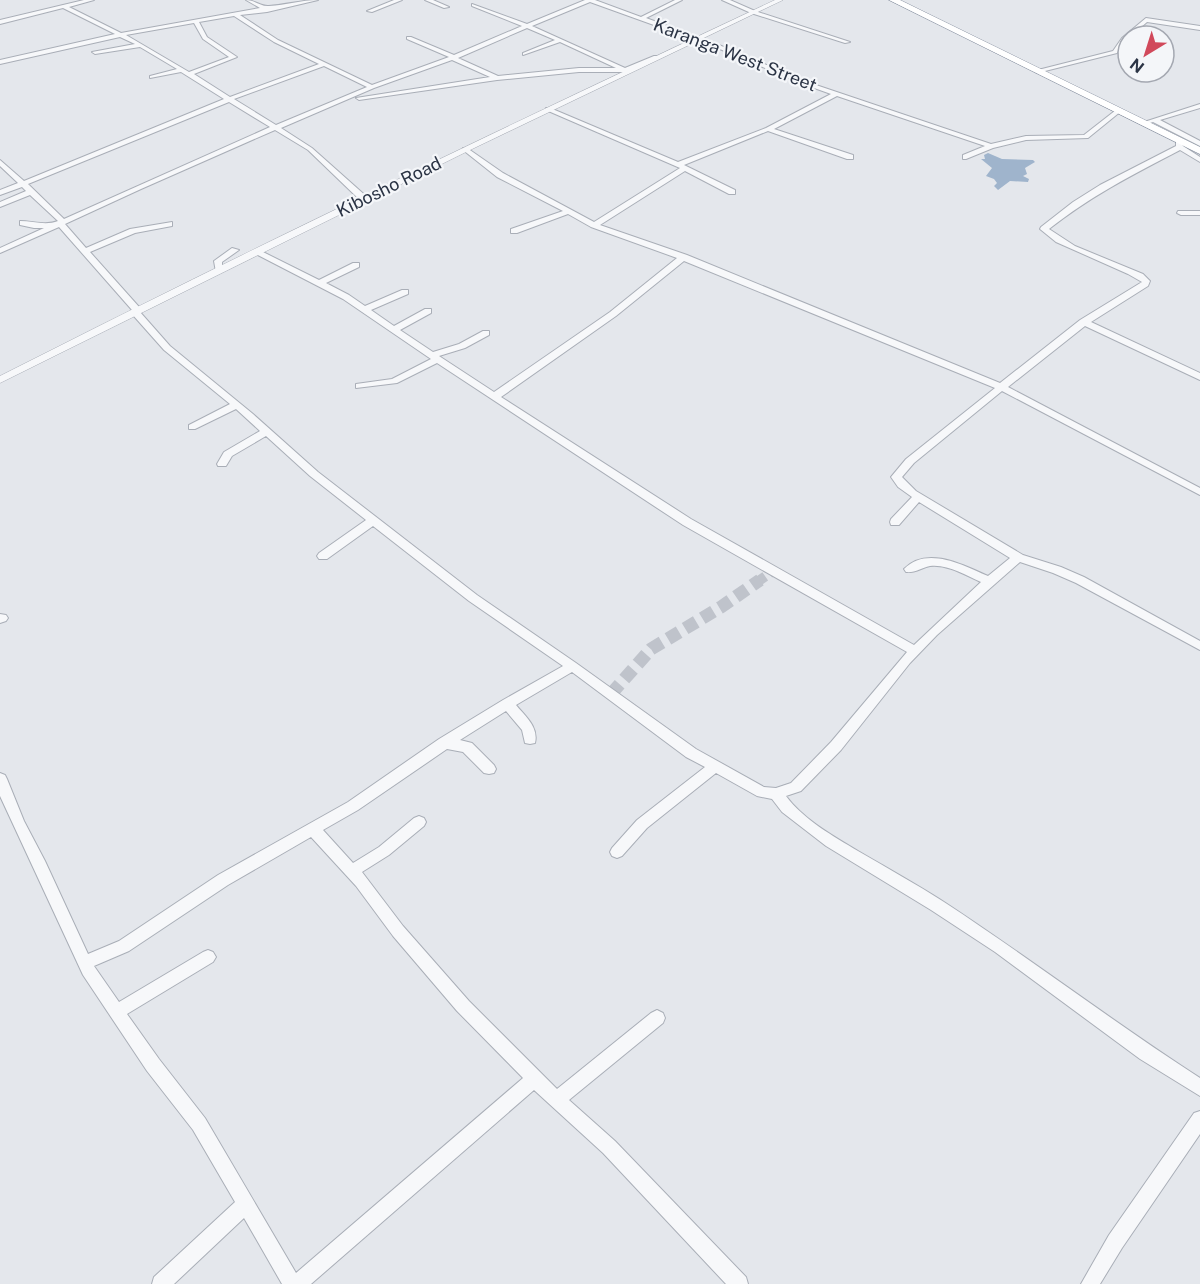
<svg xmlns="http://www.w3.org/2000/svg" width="1200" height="1284" font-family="'Public Sans',sans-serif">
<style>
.water{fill:#9fb4cc}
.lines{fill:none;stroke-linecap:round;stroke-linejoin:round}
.minor-tunnel-far1{stroke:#bfc3cb;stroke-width:10;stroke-dasharray:10 5;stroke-linecap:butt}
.minor-tunnel{stroke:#bfc3cb;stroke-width:13;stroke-dasharray:13 7;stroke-linecap:butt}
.minor-casing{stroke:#a9aeb7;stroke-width:2}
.tertiary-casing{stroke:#a9aeb7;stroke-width:1}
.trunk-casing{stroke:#8b94a3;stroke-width:1}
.minor{fill:#f7f8fa;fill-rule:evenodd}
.tertiary{fill:#f7f8fa;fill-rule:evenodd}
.trunk{fill:#fff;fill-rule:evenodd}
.labels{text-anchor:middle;stroke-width:4.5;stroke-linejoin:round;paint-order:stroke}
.far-street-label{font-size:18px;fill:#2b3445;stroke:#f4f6f9}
</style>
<rect width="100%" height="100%" fill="#e4e7ec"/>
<!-- water -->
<path class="water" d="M988 153 1002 159 1033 160 1035 162 1025 168 1027 174 1023 176 1029 179 1028 182 1010 181 998 190 994 186 997 183 994 179 986 176 992 168 981 159H985L984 155Z"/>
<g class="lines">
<!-- minor-tunnel-far1 -->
<path class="minor-tunnel-far1" d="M757 582 773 571"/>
<!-- minor-tunnel -->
<path class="minor-tunnel" d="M611 694 651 649 721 607 760 580"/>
<!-- minor casing -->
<g class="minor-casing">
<path id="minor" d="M84 0H94L69 7 121 33 260 8 246 0C255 0 261 7 269 6 286 5 301 0 318 0L267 12 240 15 278 40 372 85 449 57 407 39V37H411L454 55 522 26 472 6V4L527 24 585 0H595L641 17 675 0H682L646 18 719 45 807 82 991 144 1026 136 1084 135 1116 110H1120V112L1088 138 1026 140 993 148 966 159H963V155L985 146 837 96 774 129 853 155V159H847L768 131 684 165 735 190V194H729L685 171 600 225 687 255 1000 383 1080 320 1142 282 1128 274 1056 242 1040 229 1041 227 1073 202 1100 185 1176 146V140H1180L1183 146 1200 157V162L1180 150C1132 175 1091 196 1049 229L1075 246 1143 274 1150 281 1148 286 1091 322 1200 373V380L1085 326 1008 387 1200 488V495L1002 391 914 463 902 477 916 491 1023 555 1061 567 1084 577 1200 641V650L1076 583 1053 573 1020 562 937 635 910 663 841 750 801 791 786 796C804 820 833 836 858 851 887 868 916 884 944 902 1031 959 1113 1022 1200 1078V1096L1140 1059 995 952 931 910 826 846 782 812 772 799 757 796 716 773 647 828 622 856 617 858 612 856 610 852 612 848 637 820 705 767 686 757 572 672 516 705C525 716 539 727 535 743L530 744 525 743 522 730 506 711 460 740 472 743 494 765 496 769 494 773 489 774 484 773 463 752 447 749 358 810 323 830 353 863 379 847 414 818 419 816 424 818 426 822 424 826 389 855 362 872 403 926 469 1001 557 1089 651 1013 657 1010 663 1013 665 1018 663 1023 569 1100 615 1141 746 1277 748 1284H726L603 1153 534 1090 311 1284H282L244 1218 174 1284H152L154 1277 235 1202 193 1130 147 1071 83 975 0 796V773L5 775 7 779 24 821 45 861 88 954 119 941 218 875 348 802 439 739 503 700 563 666 469 601 373 526 327 559H319L317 556 319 553 366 520 310 476 266 436 232 456 226 466H218L217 464 224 452 260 431 236 409 195 429H189V425L230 404 164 350 132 314V310L59 227 0 253V248L44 228H34L20 225V221C33 221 46 226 58 221L30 195 0 207V202L26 191 22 187 0 195V190L18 183 0 166V160L24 181 224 99 181 72 150 78V76L177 69 140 47 95 54 92 52 135 44 120 37 0 64V60L115 34 63 8 0 24V20ZM590 2 715 47 803 84 831 94 766 128 678 162 550 108H546V110L680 168 594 222 503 173 467 148H463V150L497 177 563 211 511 229V233H517L568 214 591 227 677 258 610 312 494 392 439 356 465 348 489 335V331H483L459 344 433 352 400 330 431 313V309H425L394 326 371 310 408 294V290H402L365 306 349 295 326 283 359 267V263H353L319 280 259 250 252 252 343 299 431 359 392 379 356 384V388L397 383 437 363 683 525 907 652 831 742 791 783 776 788 764 787 696 749 576 663 477 595 318 472 253 414 170 346 140 312V308L90 252 135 233 172 226V222L130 229 86 248 65 224 141 189 275 130 308 150 361 201H367V197L312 148 281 128 374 88 452 60 490 77 356 98 359 100 497 80 579 72H625L658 58V56H654L625 68 532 26ZM234 16 274 42 319 64 230 97 194 74 237 57 207 37 199 22ZM194 23 203 39 229 57 189 72 126 35ZM527 28 555 40 523 53V55L560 42 616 68H579L498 76 458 58ZM324 66 367 87 276 125 234 99ZM229 102 270 127 64 219 28 184ZM684 261 995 388 906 459 891 477 898 487 912 497 891 519 890 522 891 525H899L919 502 1010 558 988 576C965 566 927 545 904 569L906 572C915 573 921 568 930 566 948 564 965 575 981 582L914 645 691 519 501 397 616 316ZM311 837 356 886 393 936 457 1011 523 1078 296 1273 205 1118 159 1059 127 1014 213 962 216 957 213 952 208 950 203 952 119 1002 94 966 129 951 228 885Z
M394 0H402L372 12 367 11Z
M425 0H433L449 7 444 8Z
M722 0H730L755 11 850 42 845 43 751 13Z
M1146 18 1200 26V30L1147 22 1131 36H1128L1117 53 1037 73 1034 71 1113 51 1122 38Z
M1200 104V108L1160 120 1200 141V146L1153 122 1144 125 1141 123Z
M1178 211H1200V215H1181L1177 213Z
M232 248 239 250 222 262V272H216L214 261Z
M0 614 6 615 8 618 6 621 0 623Z
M1200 1111V1134L1122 1248 1100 1284H1081L1109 1235 1194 1113Z"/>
</g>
<!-- tertiary casing -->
<g class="tertiary-casing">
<path id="tertiary" d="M775 0H783L468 151 0 383V376C256 246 515 122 775 0Z"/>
</g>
<!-- trunk casing -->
<g class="trunk-casing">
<path id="trunk" d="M889 0H900L1200 147V154Z"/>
</g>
<!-- minor -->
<use href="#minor" class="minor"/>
<!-- tertiary -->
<use href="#tertiary" class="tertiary"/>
<!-- trunk -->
<use href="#trunk" class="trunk"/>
</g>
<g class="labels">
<!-- far-street labels -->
<g class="far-street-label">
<text transform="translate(735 55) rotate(21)" y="6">Karanga West Street</text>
<text transform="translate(389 187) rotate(-26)" y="6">Kibosho Road</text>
</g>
</g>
<!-- north arrow -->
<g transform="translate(1146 54) rotate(218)"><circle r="28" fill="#f4f6f9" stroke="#a4a8b1" stroke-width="1.5"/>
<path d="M0-4.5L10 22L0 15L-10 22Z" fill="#d1495b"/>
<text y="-9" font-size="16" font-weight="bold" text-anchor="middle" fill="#2b3445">N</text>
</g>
</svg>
